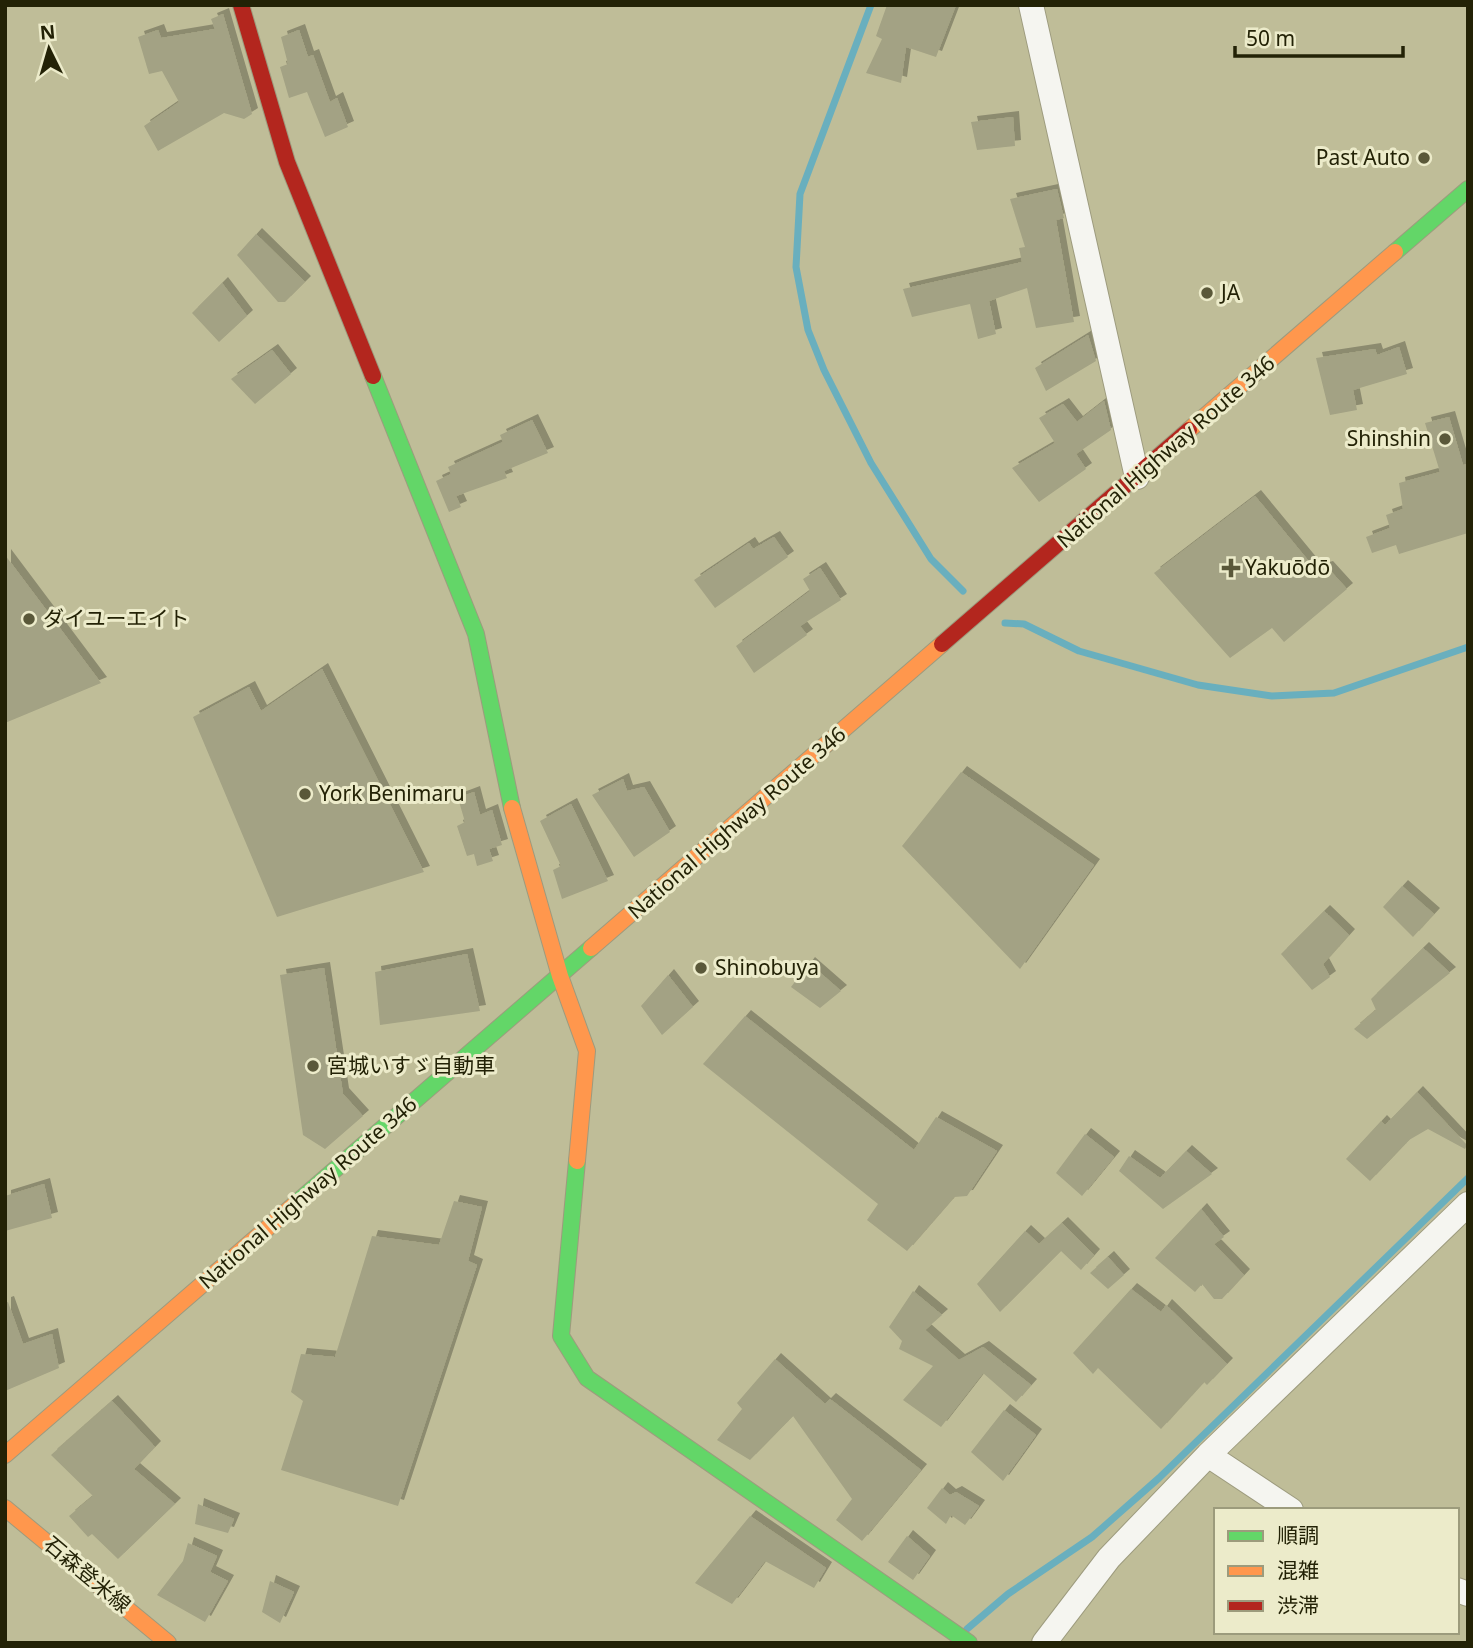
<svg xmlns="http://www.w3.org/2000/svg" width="1473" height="1648" font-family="'Noto Sans','Noto Sans JP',sans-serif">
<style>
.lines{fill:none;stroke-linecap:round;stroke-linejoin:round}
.stream{stroke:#69afbe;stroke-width:7}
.building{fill:#a3a284;filter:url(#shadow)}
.street-casing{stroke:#9d9b7e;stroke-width:26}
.fast-casing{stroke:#9d9b7e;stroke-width:18}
.slow-casing{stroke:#9d9b7e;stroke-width:18}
.jam-casing{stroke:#9d9b7e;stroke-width:18}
.street{stroke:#f5f5f0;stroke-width:24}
.fast{stroke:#63d668;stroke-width:16}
.slow{stroke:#ff974d;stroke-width:16}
.jam{stroke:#b3261e;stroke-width:16}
.poi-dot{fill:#5a5839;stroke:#ecebca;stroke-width:2.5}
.labels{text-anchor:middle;stroke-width:6;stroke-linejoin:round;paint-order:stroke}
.poi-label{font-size:21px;fill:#232206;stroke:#ecebca;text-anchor:start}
.street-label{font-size:21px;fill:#232206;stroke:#ecebca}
</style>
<defs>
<filter id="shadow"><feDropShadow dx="6" dy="-6" stdDeviation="0" flood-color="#0004"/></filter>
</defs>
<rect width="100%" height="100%" fill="#bfbd98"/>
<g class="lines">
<!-- stream -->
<path class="stream" d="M871 5 800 194 796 267 808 330 824 370 871 463 931 559 963 591
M1005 623 1024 624 1079 651 1198 685 1272 696 1334 693 1468 647
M967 1629 1008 1594 1092 1537 1159 1478 1468 1178"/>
</g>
<!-- building -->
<path class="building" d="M887 5H956L936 57 906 47 901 83 866 73 882 39 876 36Z
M223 14 252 114 244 119 224 113 158 151 144 126 179 102 162 71 149 74 138 37 158 30 161 38 215 29 211 19Z
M299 30 308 57 313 55 330 102 337 98 348 127 325 137 307 92 289 98 280 67 288 64 281 37Z
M1013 117 1015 146 977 150 971 122Z
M1057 189 1064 218 1056 220 1074 322 1036 328 1027 288 989 301 996 334 978 339 970 304 912 317 903 289 1022 262 1019 248 1025 247 1010 199Z
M256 234 305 282 285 302H278L237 255Z
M222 283 247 316 219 342 192 313Z
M1088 335 1096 361 1046 391 1035 368Z
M1399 347 1407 374 1353 390 1357 410 1330 415 1316 358 1375 349 1377 355Z
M272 350 291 374 255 404 231 379Z
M1104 401 1111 430 1076 454 1086 469 1039 502 1012 468 1055 443 1039 418 1063 404 1077 422Z
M1449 417 1463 465 1468 464V533L1399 554 1396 545 1372 553 1366 537 1390 528 1386 515 1403 509 1399 483 1440 472 1425 423Z
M532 420 548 453 504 471 507 478 456 496 461 507 449 512 436 481 451 474 448 467 503 442 500 435Z
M1255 496 1316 570 1327 567 1347 589 1284 642 1272 628 1230 658 1154 573Z
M774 537 788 557 715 608 694 580 749 543 753 549Z
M5 555 101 683 5 723Z
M820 568 841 600 800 626 807 635 754 673 736 646 810 591 803 579Z
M322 669 424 872 277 917 193 717 249 687 261 711Z
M961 772 1094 865 1020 969 902 846Z
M623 779 627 791 644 787 670 832 634 857 592 795Z
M474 792 480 815 492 810 502 845 489 849 493 861 477 866 474 854 467 856 457 826 465 822 458 798Z
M571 804 608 881 562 899 553 870 561 866 540 821Z
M1402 886 1434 914 1413 937 1383 907Z
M1324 911 1349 935 1323 964 1330 977 1312 990 1281 954Z
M1423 948 1450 973 1367 1039 1354 1029 1376 1010 1371 999Z
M467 954 480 1011 380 1025 375 972Z
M809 963 841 991 820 1008 791 987Z
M324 968 343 1094 363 1116 325 1149 303 1135 280 975Z
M668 975 693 1007 662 1035 641 1006Z
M745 1016 914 1150 936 1117 997 1151 967 1196 954 1197 907 1251 867 1220 878 1204 703 1064Z
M1417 1092 1467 1145 1465 1149 1428 1129 1409 1140 1370 1181 1346 1159 1381 1121 1385 1125Z
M1085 1134 1114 1157 1082 1196 1056 1173Z
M1186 1151 1212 1174 1163 1209 1119 1171 1129 1156 1160 1178Z
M44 1184 52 1218 5 1231V1196Z
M454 1201 482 1207 468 1261 477 1265 398 1506 281 1470 303 1401 291 1392 301 1354 335 1357 372 1236 439 1245Z
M1201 1209 1224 1237 1214 1244 1244 1275 1222 1299H1214L1202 1284 1195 1292 1155 1258Z
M1062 1223 1094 1255 1081 1270 1061 1251 1000 1312 977 1284 1025 1231 1039 1244Z
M1108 1257 1124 1275 1108 1289 1090 1273Z
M1131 1289 1161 1312 1166 1305 1227 1364 1207 1385 1204 1382 1161 1429 1098 1368 1093 1374 1073 1353Z
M913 1291 942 1315 925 1330 959 1360 983 1347 1031 1385 1016 1402 983 1373 941 1427 903 1400 933 1366 899 1349 902 1341 889 1327Z
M8 1302 23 1344 52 1334 59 1368 5 1391V1303Z
M775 1359 825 1404 830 1399 921 1470 862 1541 836 1520 852 1499 793 1416 750 1460 717 1440 742 1409 737 1403Z
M112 1401 155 1447 134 1469 175 1504 118 1559 92 1534 88 1537 69 1516 93 1496 51 1455Z
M1004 1410 1036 1435 1003 1481 971 1452Z
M942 1488 950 1495 956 1492 979 1506 965 1525 951 1515 946 1524 927 1508Z
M198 1504 234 1519 228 1533 195 1524Z
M750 1516 826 1568 814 1588 765 1561 732 1604 695 1583Z
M907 1536 930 1556 913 1580 888 1562Z
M188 1543 217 1556 210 1572 228 1581 205 1622 157 1595 183 1561Z
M270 1581 294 1592 280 1623 262 1612Z"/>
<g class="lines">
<!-- street casing -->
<g class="street-casing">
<path id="street" d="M1031 5 1137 477
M1208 1455 1291 1510
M1457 1590 1468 1594
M1044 1643 1109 1558 1208 1455 1468 1204"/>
</g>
<!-- fast casing -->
<g class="fast-casing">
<path id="fast" d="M1395 252 1468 189
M373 376 476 634 512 808
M577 1161 561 1336 587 1378 969 1643
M294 1205 591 948"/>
</g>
<!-- slow casing -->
<g class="slow-casing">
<path id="slow" d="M1189 430 1395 252
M512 808 560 976 587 1051 577 1161
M591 948 942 644
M5 1455 294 1205
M5 1508 168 1643"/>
</g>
<!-- jam casing -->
<g class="jam-casing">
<path id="jam" d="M241 5 287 162 373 376
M942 644 1189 430"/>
</g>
<!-- street -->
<use href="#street" class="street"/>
<!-- fast -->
<use href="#fast" class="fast"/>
<!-- slow -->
<use href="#slow" class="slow"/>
<!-- jam -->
<use href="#jam" class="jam"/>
</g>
<!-- markers -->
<g class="poi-dot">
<circle cx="1424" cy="158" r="7"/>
<circle cx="1207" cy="293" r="7"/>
<circle cx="1445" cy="439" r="7"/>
<path d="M1227.5 557.5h7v7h7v7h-7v7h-7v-7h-7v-7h7z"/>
<circle cx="29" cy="619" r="7"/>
<circle cx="305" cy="794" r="7"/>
<circle cx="701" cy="968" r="7"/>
<circle cx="313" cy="1066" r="7"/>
</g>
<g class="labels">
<!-- poi labels -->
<g class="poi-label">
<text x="1410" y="165" text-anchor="end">Past Auto</text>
<text x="1221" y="300">JA</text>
<text x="1431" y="446" text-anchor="end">Shinshin</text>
<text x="1245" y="575">Yakuōdō</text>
<text x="43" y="626">ダイユーエイト</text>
<text x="319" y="801">York Benimaru</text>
<text x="715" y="975">Shinobuya</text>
<text x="327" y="1073">宮城いすゞ自動車</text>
</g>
<!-- street labels -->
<g class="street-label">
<text transform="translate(1166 452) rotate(-41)" y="7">National Highway Route 346</text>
<text transform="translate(737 823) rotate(-41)" y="7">National Highway Route 346</text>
<text transform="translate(308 1193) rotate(-41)" y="7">National Highway Route 346</text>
<text transform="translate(87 1575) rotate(40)" y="7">石森登米線</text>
</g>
</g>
<!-- border -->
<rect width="1473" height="1648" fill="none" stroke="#232206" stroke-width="14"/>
<!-- legend -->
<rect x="1214" y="1508" width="245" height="126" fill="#ecebca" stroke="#9c9b7c" stroke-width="2"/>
<rect x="1228" y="1531" width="35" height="10" fill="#63d668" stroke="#9c9b7c" stroke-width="2"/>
<text x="1277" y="1543" font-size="21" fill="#232206">順調</text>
<rect x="1228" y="1566" width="35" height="10" fill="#ff974d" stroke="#9c9b7c" stroke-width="2"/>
<text x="1277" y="1578" font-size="21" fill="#232206">混雑</text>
<rect x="1228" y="1601" width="35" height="10" fill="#b3261e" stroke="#9c9b7c" stroke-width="2"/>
<text x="1277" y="1613" font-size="21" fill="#232206">渋滞</text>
<!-- north arrow -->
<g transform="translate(49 49) rotate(355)" stroke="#ecebca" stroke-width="5" paint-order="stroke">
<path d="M0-5L12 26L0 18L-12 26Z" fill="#232206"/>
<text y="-10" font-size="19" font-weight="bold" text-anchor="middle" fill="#232206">N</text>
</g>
<!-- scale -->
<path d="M1235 46v10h168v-10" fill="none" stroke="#232206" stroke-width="3.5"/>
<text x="1246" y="46" font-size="21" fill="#232206" stroke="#ecebca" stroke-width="5" paint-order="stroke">50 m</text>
</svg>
